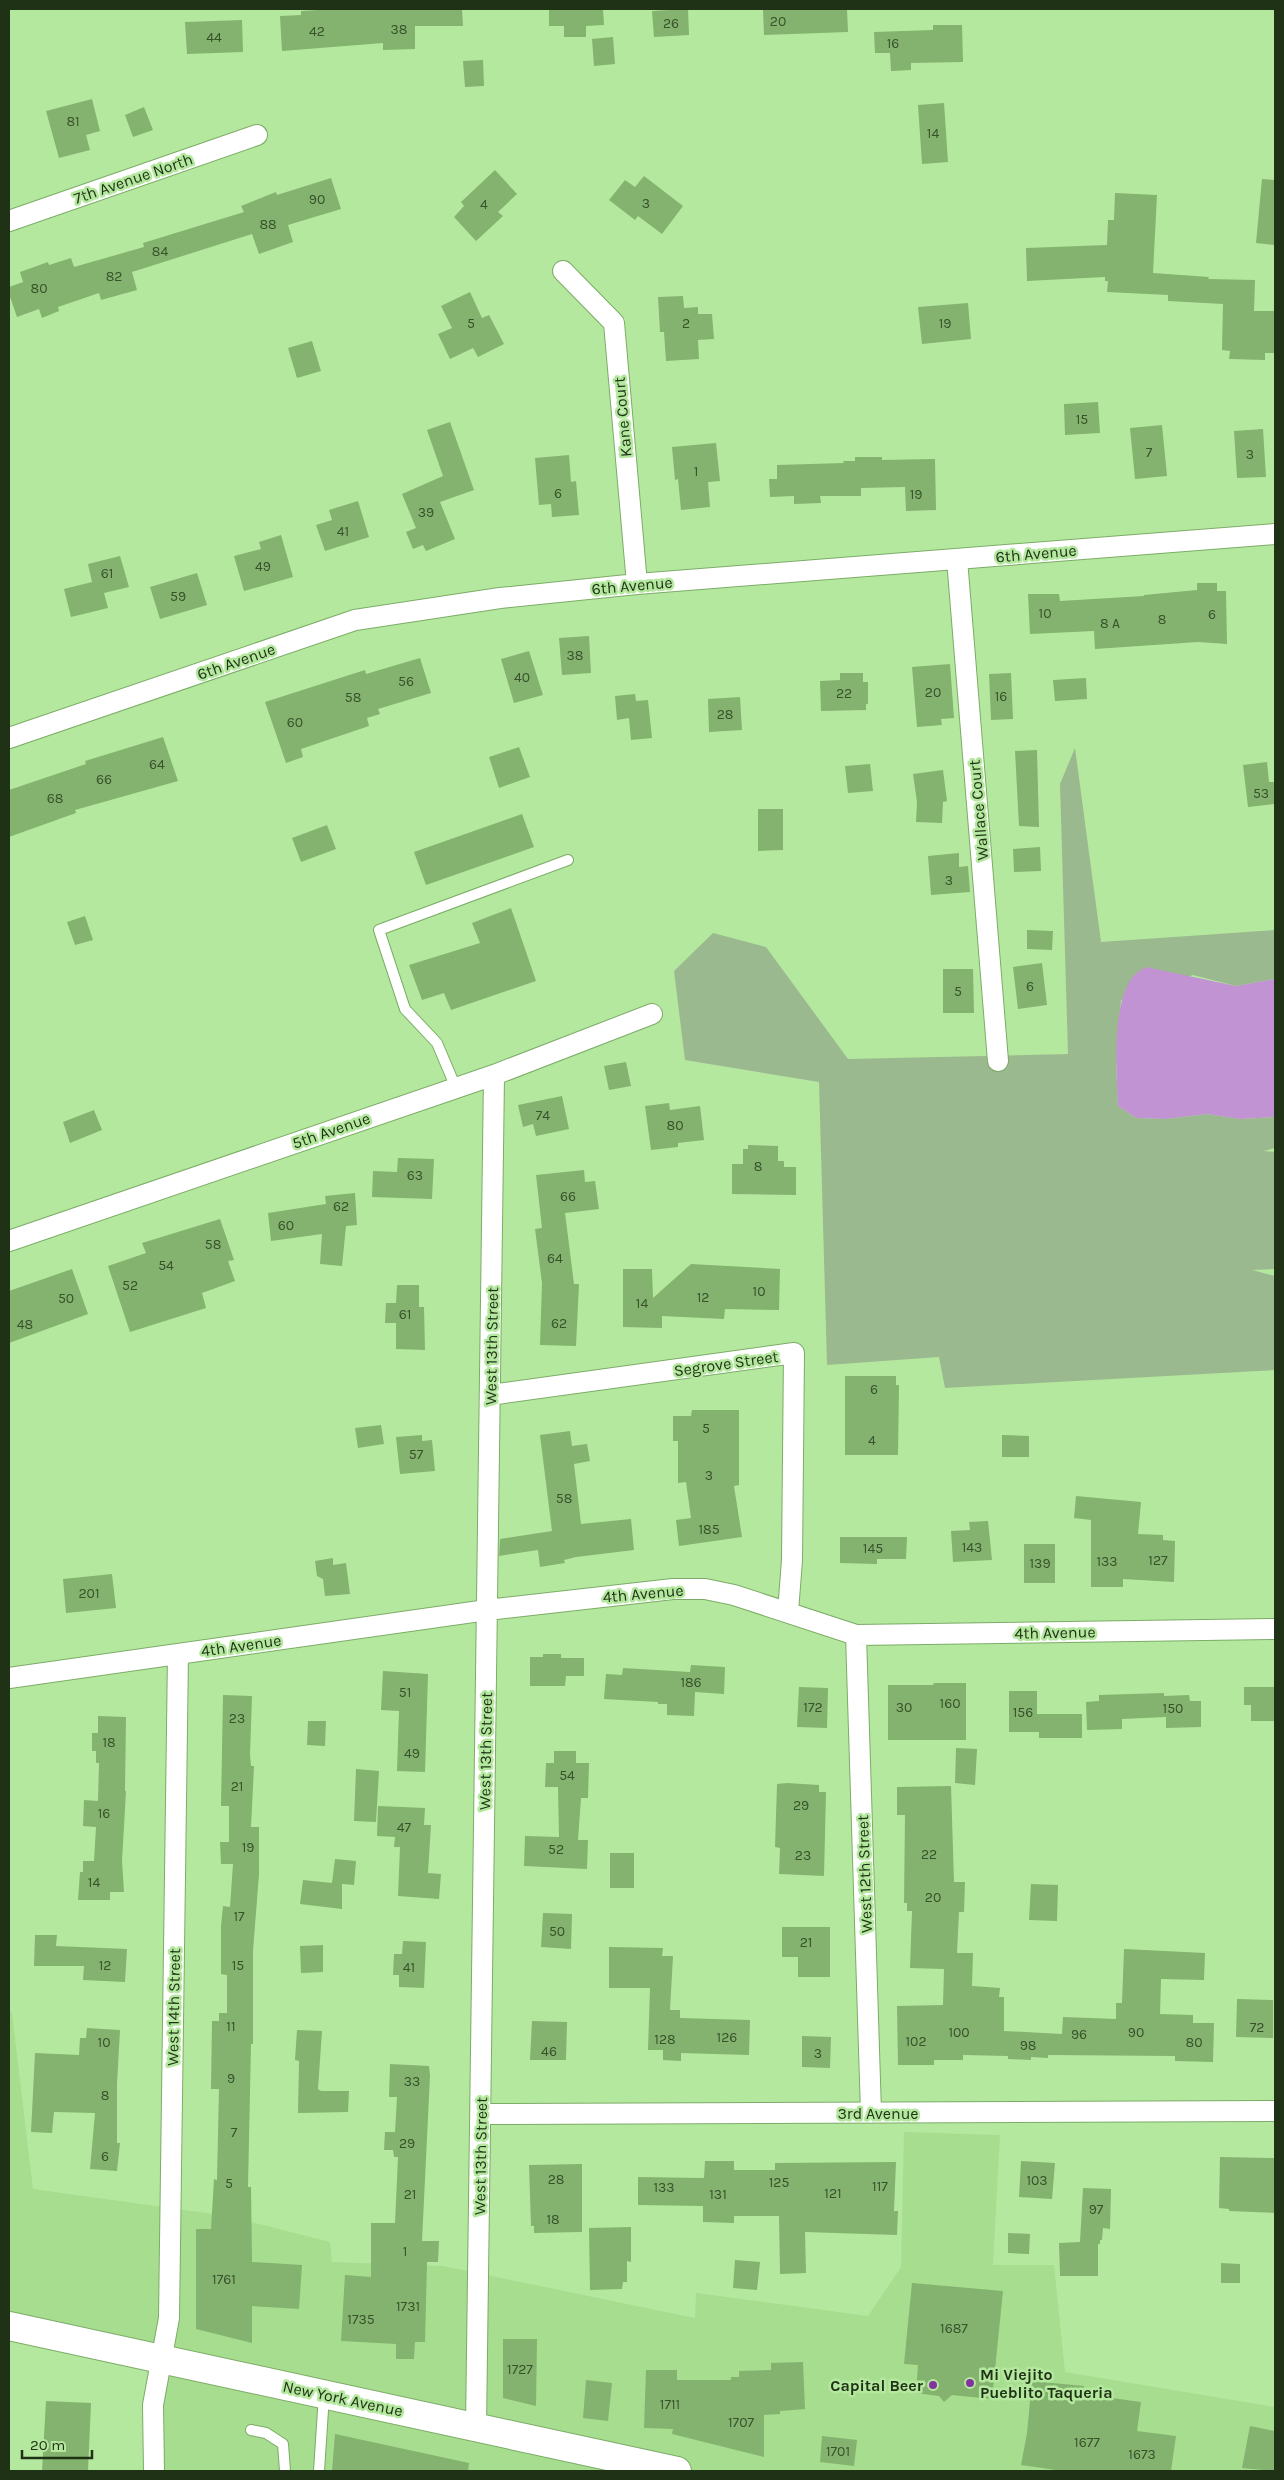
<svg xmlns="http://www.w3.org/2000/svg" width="1284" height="2480" font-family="Karla,sans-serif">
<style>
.built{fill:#a7dd8f}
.green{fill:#9bb98e}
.water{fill:#c193d2}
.building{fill:#83b36e}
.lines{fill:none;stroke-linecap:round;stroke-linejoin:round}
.lane-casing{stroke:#7cac67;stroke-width:12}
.street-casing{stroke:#7cac67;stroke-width:22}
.primary-casing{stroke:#7cac67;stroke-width:30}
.lane{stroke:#fff;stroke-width:10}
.street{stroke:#fff;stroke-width:20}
.primary{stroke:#fff;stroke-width:28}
.poi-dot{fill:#8532a1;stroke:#b5e89f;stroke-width:2}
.labels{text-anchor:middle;stroke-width:5;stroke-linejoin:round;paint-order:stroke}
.number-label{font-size:14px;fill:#38522c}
.street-label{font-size:16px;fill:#1f3216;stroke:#b5e89f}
.poi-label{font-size:16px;font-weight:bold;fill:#1f3216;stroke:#b5e89f;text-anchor:start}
</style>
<rect width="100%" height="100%" fill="#b5e89f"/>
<!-- built -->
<path class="built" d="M9 2012 12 2013 33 2189 228 2216 330 2242 332 2262 443 2266 695 2318 696 2293 868 2316 901 2267 904 2132 1000 2135 993 2265H1054L1065 2372 1275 2407V2471H160L159 2407 171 2354 9 2318Z"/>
<!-- green -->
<path class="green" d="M1075 748 1101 942 1275 930V979L1236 986 1193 975 1121 1000 1116 1066 1118 1106 1136 1118 1165 1119 1207 1114 1240 1119 1275 1117V1148L1264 1151 1275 1152V1269L1252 1270 1275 1276V1370L945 1388 939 1357 827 1365 819 1082 685 1060 674 971 713 933 766 947 848 1059 1068 1054 1060 784Z"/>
<!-- water -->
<path class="water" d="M1146 967 1236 986 1275 979V1117L1240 1119 1207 1114 1165 1119 1136 1118 1118 1106C1116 1072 1112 1008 1131 979 1134 974 1141 970 1146 967Z"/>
<!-- building -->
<path class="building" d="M335 9H462L463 26H415V49L383 50V43L282 51 280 16 301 15V11Z
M549 9H603L604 25 586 26V37H564V26H549Z
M688 9 689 35 654 37 652 11Z
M763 9H847L848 32 764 35Z
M242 20 243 52 187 54 185 22Z
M933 25H962L963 62 911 63V70L891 71 890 53H875L874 32 933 30Z
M613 37 615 64 594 66 592 39Z
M483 60 484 86 465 87 463 61Z
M92 99 100 131 86 135 90 150 59 158 46 111Z
M944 103 948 162 922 164 918 105Z
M144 107 153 130 133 137 125 115Z
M495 170 517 194 498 212 503 216 476 241 454 217 464 206 461 202Z
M644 176 683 206 662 234 638 216 635 220 609 200 625 180 635 187Z
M331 178 341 209 288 225 293 242 259 254 252 234 132 272 137 290 101 300 99 293 58 307 59 311 42 318 39 309 17 317 9 294V287L23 282 20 272 48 262 49 265 71 258 74 267 144 247 143 243 244 212 241 206 276 192 277 195Z
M1262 179 1275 180V245L1256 243Z
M1115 193 1157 195 1153 273 1209 277 1208 279 1255 280 1254 311H1274L1275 353H1265V360L1229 359 1230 351 1222 350 1223 304 1168 301V295L1107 292 1108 281H1105V277L1027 281 1026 248 1107 245 1108 220H1114Z
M470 292 482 318 489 315 504 344 478 357 473 348 450 359 438 334 452 328 441 306Z
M683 296 684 308 698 307V314H712L714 339 698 340 699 359 666 361 664 332H660L658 297Z
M968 303 971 339 922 344 918 307Z
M312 341 321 371 297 378 288 348Z
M1098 402 1100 433 1065 435 1064 404Z
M450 422 474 490 440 502 455 539 426 551 423 545 413 549 406 532 416 528 402 494 443 476 427 430Z
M1162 425 1167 476 1135 479 1130 428Z
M1263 429 1266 477 1237 478 1234 431Z
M716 443 720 481 708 482 710 507 681 510 678 479 675 480 672 447Z
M569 455 571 482 576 481 579 515 552 517 551 504 539 505 535 458Z
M855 457H882V460L935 459 936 510 906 511 905 487 861 488V496H820L821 503 794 504V496L770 497 769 479H777V465L844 463 843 461H855Z
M358 501 369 537 325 551 316 525 332 520 329 510Z
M281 535 293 577 244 591 234 556 261 549 259 542Z
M120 556 129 587 104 593 108 608 71 617 64 589 92 582 88 564Z
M197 573 207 605 160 619 150 587Z
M1197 583H1217V591H1226L1227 644 1198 642 1095 649 1094 631 1030 634 1028 594H1059L1060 601 1144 596V595L1197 590Z
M589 636 591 673 562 675 559 638Z
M529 651 543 695 514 703 501 659Z
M420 658 431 693 378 709 380 714 367 718 369 726 301 749 303 757 286 763 265 702 365 670 366 674Z
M950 664 954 718 941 719 942 725 917 727 912 667Z
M840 673H863V682H868V704H866V710L821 711 820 681 840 680Z
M1011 673 1013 719 991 720 989 674Z
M1086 678 1087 699 1055 701 1053 680Z
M635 694 636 701 648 700 652 738 631 740 629 718 617 720 615 696Z
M740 697 742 730 709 732 708 699Z
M163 737 178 781 75 810 76 813 9 837V790L86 764 85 761Z
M519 747 530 777 499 788 489 757Z
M1037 750 1039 827 1019 826 1015 751Z
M1267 762 1269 782H1275V804L1248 807 1243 765Z
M870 764 873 791 848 793 845 766Z
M943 770 947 801 943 802 942 823 916 822 917 802 913 774Z
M758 809H783V850L758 851Z
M522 814 534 847 426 885 414 852Z
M327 825 336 849 301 862 292 838Z
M1040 847 1041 871 1014 872 1013 849Z
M959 853V867L968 866 970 892 931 895 928 856Z
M511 908 536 981 451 1010 444 993 422 1000 409 965 480 943 472 923Z
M85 916 93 940 75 945 67 922Z
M1027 930 1053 931 1052 950 1027 949Z
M1042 963 1047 1005 1018 1009 1013 967Z
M943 969H973L974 1013H943Z
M626 1062 631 1086 609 1090 604 1066Z
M562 1096 569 1129 536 1136 533 1124 523 1127 518 1105Z
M669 1103 670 1110 700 1106 704 1140 678 1143V1147L651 1150 645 1106Z
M94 1110 102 1130 70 1143 63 1122Z
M748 1145 778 1146V1161H784V1167H796V1195L732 1194V1164H743V1149H748Z
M398 1158 434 1159 432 1199 372 1197 373 1171 397 1172Z
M584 1170 585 1182 595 1181 599 1209 565 1213 574 1284H579L576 1346 540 1345 542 1283 535 1229 542 1228 536 1175Z
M355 1193 357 1225 346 1226 342 1266 320 1264 322 1234 271 1241 268 1213 326 1204 325 1196Z
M220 1219 234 1260 228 1261 235 1281 202 1293 206 1308 130 1332 108 1266 146 1253 142 1243Z
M691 1264 780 1269 779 1310 725 1309 724 1319 662 1316V1328L623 1327V1269H652L653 1298Z
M72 1269 88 1314 9 1343V1291Z
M397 1285H419V1307H424L425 1350 396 1349V1323H385L386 1303H396Z
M845 1376H896V1385H899L898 1455H845Z
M692 1410H739V1485L734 1486 742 1537 679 1546 676 1520 691 1518 686 1482 678 1483V1441H673V1416H691Z
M381 1425 384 1444 358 1448 355 1428Z
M570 1431 572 1446 587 1444 590 1461 574 1464 581 1524 631 1519 634 1550 576 1557 564 1560 565 1563 540 1567 538 1550 499 1556 500 1539 552 1531 540 1435Z
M422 1435V1441L432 1440 435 1471 400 1474 396 1437Z
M1002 1435 1029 1436V1457H1002Z
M1076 1496 1141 1502 1138 1534 1163 1535V1540L1175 1541 1174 1582 1123 1579V1587H1091V1520L1074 1518Z
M988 1521 992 1560 953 1562 951 1531 970 1530 969 1522Z
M840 1537H907L906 1559H877V1564L840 1563Z
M1024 1544H1055V1583H1024Z
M333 1558V1565L346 1563 350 1594 325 1596 323 1579 317 1576 315 1561Z
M112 1574 116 1608 66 1613 63 1579Z
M543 1654H561V1658H584V1676H566L565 1686H530V1657H543Z
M691 1665 725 1667 724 1694 695 1692 694 1716 667 1715V1704H658V1702L604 1699 606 1674 622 1675 623 1668 690 1672Z
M383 1671 428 1674 425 1772 397 1771 399 1711 381 1710Z
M934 1683H966V1740H888V1685H933Z
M799 1687 828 1688 827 1728 797 1727Z
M1244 1687H1275V1721H1251V1705H1244Z
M1009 1691H1037V1714H1082V1738H1039V1732H1009Z
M1164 1693V1696L1189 1695 1190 1701H1201V1727L1166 1728V1717L1122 1719V1729L1087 1730 1086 1702 1099 1701V1695Z
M223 1695 252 1696 250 1755 251 1766H254L251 1827H259V1874L253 1951V2044H251L248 2187H251L252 2262 302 2265 299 2309 252 2306V2343L196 2329V2229H211L214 2179 217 2180 219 2089H211L212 2021H219V2013H227V1975L221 1974V1926L223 1906 230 1907 233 1864H221L220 1842H229V1806H221Z
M98 1716 126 1717 125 1791H126L122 1861 124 1892H110V1900H78L80 1872H83V1861H94L96 1827 83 1826 84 1800 98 1801 99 1763H96V1751H92V1733H98Z
M308 1721H326L325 1746 307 1745Z
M956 1748 977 1749 975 1785 955 1783Z
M554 1751H576V1763H589L588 1798H581L578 1840H588L587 1869 524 1866 525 1836 559 1837 558 1787H545L546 1763H554Z
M356 1769 379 1771 376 1822 354 1821Z
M787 1783 819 1785V1792H826L824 1876 779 1874 780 1848 775 1847 777 1784Z
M951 1786 954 1882H965L964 1912H959L957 1953H973L972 1986 1000 1988 999 1997H1004V2031L1062 2034 1063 2017 1116 2019V2003H1122L1124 1949 1205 1953 1204 1980 1161 1979 1160 2014 1193 2015V2023H1214L1213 2062 1175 2061V2056L1048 2055V2058L1031 2057V2060L1008 2059V2056L963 2055V2060H934V2065H898L897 2006 943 2005 944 1969 910 1968 912 1911H907V1903H904L905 1815H897V1787Z
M378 1806 425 1808 424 1825H431L428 1873 441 1874 439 1899 398 1896 400 1847H394L395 1837 377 1836Z
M610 1853H634V1888H610Z
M335 1859 356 1861 354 1885 332 1883Z
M303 1880 342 1884V1909L300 1904Z
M1031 1884 1058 1885 1057 1921 1029 1920Z
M543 1913 572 1914 571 1949 541 1947Z
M782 1927H830V1977H798V1957H782Z
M35 1935H57L56 1946 127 1949 125 1982 83 1980 84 1966H34Z
M403 1941 426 1942 424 1988 399 1987V1975H393L394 1954H402Z
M323 1945V1972L301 1973 300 1946Z
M609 1947 663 1948 662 1956H673L670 2010H680V2018L750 2020 749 2055 681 2053V2061L663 2060V2050H648L650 1988H609Z
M1237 1999 1273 2000V2038L1236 2037Z
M532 2021 567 2022 566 2060H530Z
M87 2028 120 2030 117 2084V2143H120L117 2171 90 2169 95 2113 54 2112 52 2133 31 2132 35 2053 79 2055 80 2038H86Z
M297 2030 322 2031 318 2089 321 2091H349L348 2112 298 2113 299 2061 295 2060Z
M802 2036 831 2037 830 2068 802 2067Z
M390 2064 429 2066 430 2076 422 2241H439L438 2262H427L425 2342H415L414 2359H396V2344L341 2341 345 2275 371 2277V2223H395L398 2157H394L393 2150H384L385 2132H395L397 2097H389Z
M1220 2157 1275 2158V2213L1229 2211V2209L1219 2208Z
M705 2161H734V2170H775V2163L896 2162 894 2211H898L897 2235 805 2232 806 2273 780 2274 779 2216H734V2223L703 2222V2206L638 2205V2177L704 2178Z
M1021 2161 1055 2163 1052 2199 1019 2197Z
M582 2164V2232L534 2233V2226H531L529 2165Z
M1083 2188 1111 2189 1110 2229 1103 2228 1102 2240H1100V2244H1098V2276H1060L1059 2243 1080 2242Z
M631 2227V2262L627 2261V2282H623L622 2289 590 2290 589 2228Z
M1008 2233 1030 2234 1029 2254 1008 2253Z
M735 2260 760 2262 757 2290 733 2288Z
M1221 2263 1240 2264V2283H1221Z
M912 2283 1003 2291 992 2399 952 2395 944 2402 939 2396 916 2393 918 2365 904 2364Z
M503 2339H537L536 2406 503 2398Z
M803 2362 805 2409 780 2411V2414L764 2415V2457L672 2434 673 2429 644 2428 646 2370H677V2380H731V2377H739V2371L771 2370V2363Z
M586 2380 612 2383 608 2421 583 2418Z
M1032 2381 1084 2386 1083 2394 1141 2402 1137 2431 1176 2436 1171 2471H1063L1021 2465 1027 2433Z
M46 2401 91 2403 88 2471H42Z
M1250 2426 1275 2431V2471L1242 2468Z
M335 2434 469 2463 468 2471H332Z
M822 2436 857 2440 854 2466 820 2462Z"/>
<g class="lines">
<!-- lane casing -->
<g class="lane-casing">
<path id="lane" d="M456 1088 437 1043 405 1009 379 930 568 860
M251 2430 266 2433 283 2444 285 2471
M319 2471 324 2395"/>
</g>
<!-- street casing -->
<g class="street-casing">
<path id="street" d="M9 221 257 135
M563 271 614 323 637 584
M957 559 998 1061
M9 738 355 620 500 598 637 584 1275 534
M9 1241 494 1075 652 1014
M490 1395 794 1353 792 1560 788 1612
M856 1635 871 2113
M9 1678 487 1610 673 1589H705L734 1595 856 1635 1275 1629
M481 2114 1275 2111
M476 2427 494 1075
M154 2471 153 2405 169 2318 178 1654"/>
</g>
<!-- primary casing -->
<g class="primary-casing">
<path id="primary" d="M9 2326 677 2471"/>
</g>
<!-- lane -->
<use href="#lane" class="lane"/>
<!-- street -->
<use href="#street" class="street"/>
<!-- primary -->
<use href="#primary" class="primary"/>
</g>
<!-- markers -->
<g class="poi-dot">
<circle cx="970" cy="2383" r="5"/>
<circle cx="933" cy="2385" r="5"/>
</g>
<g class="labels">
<!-- number labels -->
<g class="number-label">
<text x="778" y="26">20</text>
<text x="671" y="28">26</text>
<text x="399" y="34">38</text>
<text x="317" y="36">42</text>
<text x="214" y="42">44</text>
<text x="893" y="48">16</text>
<text x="73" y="126">81</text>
<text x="933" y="138">14</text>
<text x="317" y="204">90</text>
<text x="646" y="208">3</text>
<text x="484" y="209">4</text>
<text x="268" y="229">88</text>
<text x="160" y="256">84</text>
<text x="114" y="281">82</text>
<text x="39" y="293">80</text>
<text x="471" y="328">5</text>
<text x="686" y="328">2</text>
<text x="945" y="328">19</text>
<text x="1082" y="424">15</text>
<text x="1149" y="457">7</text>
<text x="1250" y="459">3</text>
<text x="696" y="476">1</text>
<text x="558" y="498">6</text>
<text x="916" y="499">19</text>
<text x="426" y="517">39</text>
<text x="343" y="536">41</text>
<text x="263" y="571">49</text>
<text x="107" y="578">61</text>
<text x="178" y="601">59</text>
<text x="1045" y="618">10</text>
<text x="1212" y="619">6</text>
<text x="1162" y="624">8</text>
<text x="1110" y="628">8 A</text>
<text x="575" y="660">38</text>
<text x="522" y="682">40</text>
<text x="406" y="686">56</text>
<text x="933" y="697">20</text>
<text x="844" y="698">22</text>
<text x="1001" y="701">16</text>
<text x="353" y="702">58</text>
<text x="725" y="719">28</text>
<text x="295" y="727">60</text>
<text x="157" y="769">64</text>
<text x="104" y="784">66</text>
<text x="1261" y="798">53</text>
<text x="55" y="803">68</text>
<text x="949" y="885">3</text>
<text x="1030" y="991">6</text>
<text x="958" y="996">5</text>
<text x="543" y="1120">74</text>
<text x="675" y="1130">80</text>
<text x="758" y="1171">8</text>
<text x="415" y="1180">63</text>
<text x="568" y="1201">66</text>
<text x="341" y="1211">62</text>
<text x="286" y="1230">60</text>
<text x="213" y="1249">58</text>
<text x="555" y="1263">64</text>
<text x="166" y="1270">54</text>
<text x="130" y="1290">52</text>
<text x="759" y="1296">10</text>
<text x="703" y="1302">12</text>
<text x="66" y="1303">50</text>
<text x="642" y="1308">14</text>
<text x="405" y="1319">61</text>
<text x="559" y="1328">62</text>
<text x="25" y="1329">48</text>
<text x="874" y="1394">6</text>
<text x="706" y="1433">5</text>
<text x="872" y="1445">4</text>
<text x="416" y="1459">57</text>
<text x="709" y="1480">3</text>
<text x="564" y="1503">58</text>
<text x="709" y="1534">185</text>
<text x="972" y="1552">143</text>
<text x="873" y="1553">145</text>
<text x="1158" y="1565">127</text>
<text x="1107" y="1566">133</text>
<text x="1040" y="1568">139</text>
<text x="89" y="1598">201</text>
<text x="691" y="1687">186</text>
<text x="405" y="1697">51</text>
<text x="950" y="1708">160</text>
<text x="813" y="1712">172</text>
<text x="904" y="1712">30</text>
<text x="1173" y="1713">150</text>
<text x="1023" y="1717">156</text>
<text x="237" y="1723">23</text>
<text x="109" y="1747">18</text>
<text x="412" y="1758">49</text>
<text x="567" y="1780">54</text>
<text x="237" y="1791">21</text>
<text x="801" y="1810">29</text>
<text x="104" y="1818">16</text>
<text x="404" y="1832">47</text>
<text x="248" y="1852">19</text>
<text x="556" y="1854">52</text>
<text x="929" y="1859">22</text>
<text x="803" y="1860">23</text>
<text x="94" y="1887">14</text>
<text x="933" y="1902">20</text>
<text x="239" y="1921">17</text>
<text x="557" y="1936">50</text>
<text x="806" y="1947">21</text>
<text x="105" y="1970">12</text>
<text x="238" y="1970">15</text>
<text x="409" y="1972">41</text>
<text x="231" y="2031">11</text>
<text x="1257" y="2032">72</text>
<text x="959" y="2037">100</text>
<text x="1136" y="2037">90</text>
<text x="1079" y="2039">96</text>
<text x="727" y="2042">126</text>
<text x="665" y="2044">128</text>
<text x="916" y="2046">102</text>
<text x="104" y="2047">10</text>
<text x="1194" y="2047">80</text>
<text x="1028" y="2050">98</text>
<text x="549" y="2056">46</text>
<text x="818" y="2058">3</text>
<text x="231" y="2083">9</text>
<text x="412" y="2086">33</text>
<text x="105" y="2100">8</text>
<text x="234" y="2137">7</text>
<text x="407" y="2148">29</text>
<text x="105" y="2161">6</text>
<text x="556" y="2184">28</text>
<text x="1037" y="2185">103</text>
<text x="779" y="2187">125</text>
<text x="229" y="2188">5</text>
<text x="880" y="2191">117</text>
<text x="664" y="2192">133</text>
<text x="833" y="2198">121</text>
<text x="410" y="2199">21</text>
<text x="718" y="2199">131</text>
<text x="1096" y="2214">97</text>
<text x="553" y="2224">18</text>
<text x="405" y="2256">1</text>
<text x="224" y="2284">1761</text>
<text x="408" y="2311">1731</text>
<text x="361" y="2324">1735</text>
<text x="954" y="2333">1687</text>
<text x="520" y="2374">1727</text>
<text x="670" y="2409">1711</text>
<text x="741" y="2427">1707</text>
<text x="1087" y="2447">1677</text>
<text x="838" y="2456">1701</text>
<text x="1142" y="2459">1673</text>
</g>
<!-- street labels -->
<g class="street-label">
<text transform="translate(133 178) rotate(-19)" y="6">7th Avenue North</text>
<text transform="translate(622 417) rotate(-95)" y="6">Kane Court</text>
<text transform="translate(1036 553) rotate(-5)" y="6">6th Avenue</text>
<text transform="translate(632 585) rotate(-5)" y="6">6th Avenue</text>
<text transform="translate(236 661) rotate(-19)" y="6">6th Avenue</text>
<text transform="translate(978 810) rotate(-95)" y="6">Wallace Court</text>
<text transform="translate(331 1130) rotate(-19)" y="6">5th Avenue</text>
<text transform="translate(491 1346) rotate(-89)" y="6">West 13th Street</text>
<text transform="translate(726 1363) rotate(-8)" y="6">Segrove Street</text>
<text transform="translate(643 1593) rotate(-5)" y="6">4th Avenue</text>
<text transform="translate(1055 1632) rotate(-1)" y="6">4th Avenue</text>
<text transform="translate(241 1645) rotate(-8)" y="6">4th Avenue</text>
<text transform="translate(485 1751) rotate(-89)" y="6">West 13th Street</text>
<text transform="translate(864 1874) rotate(-92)" y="6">West 12th Street</text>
<text transform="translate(173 2007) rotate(-89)" y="6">West 14th Street</text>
<text x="878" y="2119">3rd Avenue</text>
<text transform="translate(480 2156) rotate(-89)" y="6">West 13th Street</text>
<text transform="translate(343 2398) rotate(12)" y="6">New York Avenue</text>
</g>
<!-- poi labels -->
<g class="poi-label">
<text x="980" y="2380">Mi Viejito<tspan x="980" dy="18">Pueblito Taqueria</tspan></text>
<text x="923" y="2391" text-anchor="end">Capital Beer</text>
</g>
</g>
<!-- border -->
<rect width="1284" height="2480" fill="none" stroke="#1f3216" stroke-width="20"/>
<!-- scale -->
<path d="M22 2450v8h70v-8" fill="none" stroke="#1f3216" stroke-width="2.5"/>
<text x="30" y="2450" font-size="15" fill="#1f3216" stroke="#b5e89f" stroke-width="4" paint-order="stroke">20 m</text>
</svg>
